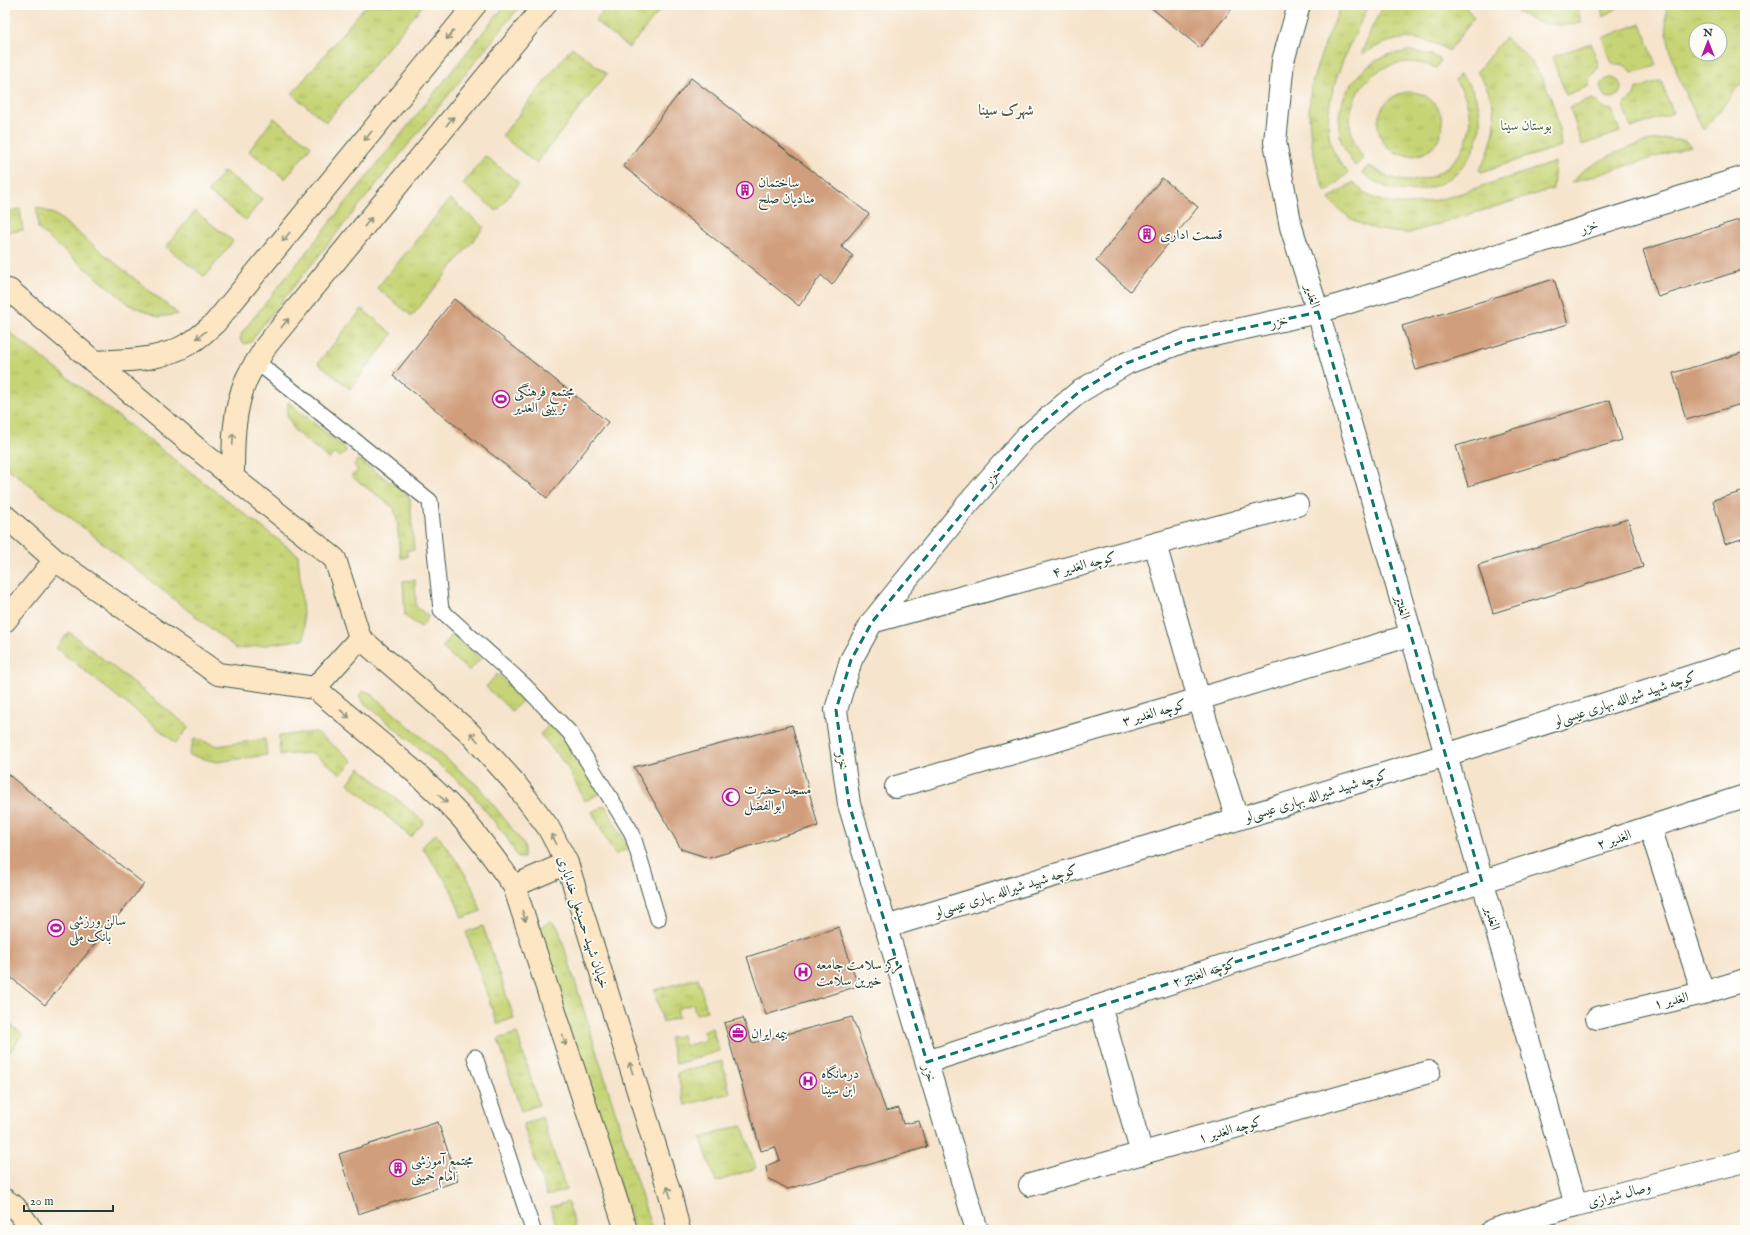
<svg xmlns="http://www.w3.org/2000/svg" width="1750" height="1235" font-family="'IM FELL English',Amiri,serif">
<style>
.grass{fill:url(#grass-tufts);stroke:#728854;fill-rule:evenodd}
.garden{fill:#c6d475;stroke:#728854}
.building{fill:#d09e7c}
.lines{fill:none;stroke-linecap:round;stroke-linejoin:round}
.lane-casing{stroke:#3f564b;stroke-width:17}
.street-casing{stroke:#3f564b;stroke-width:24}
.secondary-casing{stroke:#3f564b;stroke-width:24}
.lane{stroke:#fff;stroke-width:15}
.street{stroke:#fff;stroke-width:22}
.secondary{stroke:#fce6c4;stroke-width:22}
.oneway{stroke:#8e927c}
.marked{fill:none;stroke:#0f766e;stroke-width:3;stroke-dasharray:8 5;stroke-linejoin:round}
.labels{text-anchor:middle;stroke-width:3.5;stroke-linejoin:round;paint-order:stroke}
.park-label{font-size:14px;fill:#405b41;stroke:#fdfcf7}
.poi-label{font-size:14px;fill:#1f3d34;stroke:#fdfcf7;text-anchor:start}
.street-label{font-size:14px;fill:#1f3d34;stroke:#fdfcf7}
.neighbourhood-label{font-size:15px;font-weight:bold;fill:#5d5f4d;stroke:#fdfcf7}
</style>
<defs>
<pattern id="grass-tufts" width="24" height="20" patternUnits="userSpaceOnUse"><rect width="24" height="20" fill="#c6d475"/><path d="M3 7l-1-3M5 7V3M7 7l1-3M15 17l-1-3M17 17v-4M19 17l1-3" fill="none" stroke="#aab766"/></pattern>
</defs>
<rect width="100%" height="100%" fill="#fdfcf7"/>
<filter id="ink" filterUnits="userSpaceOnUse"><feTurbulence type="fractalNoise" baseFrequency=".025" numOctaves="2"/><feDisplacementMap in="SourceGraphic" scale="8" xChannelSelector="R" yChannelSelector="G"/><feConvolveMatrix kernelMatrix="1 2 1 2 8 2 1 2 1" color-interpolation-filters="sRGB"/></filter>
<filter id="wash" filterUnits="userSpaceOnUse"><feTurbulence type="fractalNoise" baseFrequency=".012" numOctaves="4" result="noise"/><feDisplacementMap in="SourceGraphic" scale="16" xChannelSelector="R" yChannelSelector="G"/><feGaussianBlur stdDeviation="0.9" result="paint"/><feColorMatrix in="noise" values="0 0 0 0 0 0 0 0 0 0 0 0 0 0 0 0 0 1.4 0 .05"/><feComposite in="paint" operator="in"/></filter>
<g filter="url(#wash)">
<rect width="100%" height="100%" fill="#f6e4cc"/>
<!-- grass -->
<path class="grass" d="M366 5H423L326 122 292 94Z
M505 5H521L262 326 251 342 245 344 240 340 242 333 251 321Z
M608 5H664L629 48 595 21Z
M1341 5H1369C1350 45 1321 96 1330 141 1333 154 1341 163 1348 173L1326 192C1312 161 1304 114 1313 80 1320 55 1331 29 1341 5Z
M1384 5H1464L1474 18 1449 51C1420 33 1392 35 1364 54L1362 53 1371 29Z
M1521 5H1576L1582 23C1557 27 1536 26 1517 11Z
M1600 5H1622L1603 17Z
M1667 5H1745V78L1704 130C1685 97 1661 45 1667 5ZM1696 30H1720V54H1696Z
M1641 23 1656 66 1632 73 1626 66 1612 63 1602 38Z
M1504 38C1541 60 1558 105 1561 146L1481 172 1479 169C1485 163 1487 155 1490 146 1492 139 1495 130 1495 122 1495 105 1487 84 1477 72Z
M1591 43 1599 67 1589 78V86L1566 95 1552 57Z
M572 47 607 74 536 163 502 136Z
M1409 51 1432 55 1441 60 1436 68C1378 42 1324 108 1364 158L1355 166C1352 161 1348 155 1345 150 1327 113 1350 72 1385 56 1392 53 1402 53 1409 51Z
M1460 74C1515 129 1448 218 1377 183 1372 181 1367 176 1362 172L1370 166C1381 173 1392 180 1406 181 1444 182 1475 149 1469 112 1467 101 1463 89 1455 81Z
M1601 88a10 10 0 1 1 20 0a10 10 0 1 1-20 0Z
M1661 80 1673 113 1631 128 1623 106 1634 96 1636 89Z
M1378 124a32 32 0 1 1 64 0a32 32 0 1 1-64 0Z
M1593 99 1603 108 1612 110 1620 132 1582 145 1570 107Z
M274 118 311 146 285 179 249 151Z
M1668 139 1685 141 1691 146 1571 183 1582 171 1605 158 1627 148 1650 141Z
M485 156 519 183 497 211 463 184Z
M1555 162 1553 189 1409 233C1373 231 1353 226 1329 199L1353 182C1387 222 1447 198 1488 184 1511 177 1533 170 1555 162Z
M224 171 262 199 246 220 208 192Z
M450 199 484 227 412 316 377 288Z
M37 207 56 215 178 314 159 317 130 305 38 229Z
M20 209 23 230 5 232V212Z
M195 211 233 241 205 277 166 247Z
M362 309 393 334 350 389 318 363Z
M10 333 298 555 305 639 237 649 5 466V334Z
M288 402 347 450 340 457 335 453 329 459 295 431 287 415Z
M358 459 407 494 410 500 414 550H407V557L400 558 397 519 394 508 351 476 358 471 354 465Z
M415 580 416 607 429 616 421 627 405 616 403 581Z
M69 632 189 727 176 743 56 648Z
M453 634 481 658 469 671 442 648Z
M497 674 524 699 512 711 486 687Z
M363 691 369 692 478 786 507 822 524 845V858H518L506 836 467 788 362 701 359 695Z
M551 724 580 757 599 794 585 801 566 765 540 734Z
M316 732 353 761 341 774 313 753 280 755 279 736Z
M194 738 218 746 265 739 267 755 217 762 189 755Z
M360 768 424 822 411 837 348 783Z
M605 805 628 848 615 855 592 812Z
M436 833 459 864 471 884 481 911 462 918 451 889 422 847Z
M551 921 558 927 652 1230H634L541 939V927Z
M483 926 514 1018 497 1024 466 932Z
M698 978 707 1011 696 1014 693 1004 677 1009 679 1017 663 1022 654 990Z
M712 1028 719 1051 676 1064 669 1038 682 1035 685 1046 706 1040 703 1031Z
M517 1033 539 1105 521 1111 498 1039Z
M722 1061 730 1093 685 1105 677 1073Z
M542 1117 566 1190 547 1196 523 1124Z
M742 1125 756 1168 716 1182 701 1138Z
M568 1202 576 1230H558L550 1207Z"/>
<!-- garden -->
<path class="garden" d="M5 1021 23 1034 5 1058Z"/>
<g id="blocks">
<!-- building -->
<path class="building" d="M1148 5H1235L1200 48Z
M691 78 869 214 841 246 853 256 832 285 821 275 799 306 623 166Z
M1162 178 1198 207 1130 291 1096 261Z
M1745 218V269L1658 297 1643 250Z
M1554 279 1568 324 1416 370 1402 326Z
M454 299 608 422 547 498 393 376Z
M1745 352V403L1686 420 1673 373Z
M1610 400 1622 440 1468 486 1456 446Z
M1745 491V538L1725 544 1713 500Z
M1628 519 1643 567 1493 613 1478 565Z
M792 725 818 826 709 858 681 849 634 767Z
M5 772 144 884 45 1005 5 973Z
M839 927 858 986 766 1015 747 957Z
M852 1017 886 1111 899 1108 903 1124 919 1121 927 1147 788 1189 768 1178 766 1166 780 1160 775 1147 761 1151 724 1023 743 1018 752 1043Z
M438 1122 458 1181 358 1214 339 1154Z"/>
</g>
</g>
<g filter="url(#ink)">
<use href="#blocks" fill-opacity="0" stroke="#3f564b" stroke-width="1"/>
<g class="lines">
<!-- lane casing -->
<g class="lane-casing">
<path id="lane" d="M257 362 430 501 441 610 523 684 570 733 632 833 658 919
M475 1057 533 1230"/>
</g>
<!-- street casing -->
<g class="street-casing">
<path id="street" d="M1299 5 1283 61 1275 142 1291 227 1318 312 1576 1205
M1155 544 1199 699 1237 819
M872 622 1297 505
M896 787 1199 699 1411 635
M1650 827 1703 993
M886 927 1446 755 1745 659
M1100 1006 1142 1154
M1597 1018 1703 993 1745 980
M927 1062 1745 796
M1030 1185 1429 1072
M977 1230 849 804 836 710 851 660 872 622 966 506 1026 437 1079 392 1127 363 1182 342 1318 312 1745 177
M1493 1230 1576 1205 1745 1161"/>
</g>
<!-- secondary casing -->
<g class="secondary-casing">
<path id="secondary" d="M5 290H9L195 447 335 559 360 638 315 688 218 674 55 560 5 516
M94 362C126 360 160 361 188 344 198 339 207 330 215 323L475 5
M233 478C233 444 233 409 247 378 252 367 261 356 266 346L545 5
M5 621 55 560
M360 638 468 731 514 782 548 827 567 863 671 1197 679 1230
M315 688C364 730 416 769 460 816 480 838 497 862 514 886L626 1230
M514 886 567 863
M5 1200 15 1207 32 1230"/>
</g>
<!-- lane -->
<use href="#lane" class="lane"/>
<!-- street -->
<use href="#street" class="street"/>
<!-- secondary -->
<use href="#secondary" class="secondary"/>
</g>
<!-- one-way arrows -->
<defs><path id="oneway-shaft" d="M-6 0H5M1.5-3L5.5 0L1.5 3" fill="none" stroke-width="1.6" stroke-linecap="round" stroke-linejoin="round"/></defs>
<g class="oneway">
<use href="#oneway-shaft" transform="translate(450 35) rotate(129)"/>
<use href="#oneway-shaft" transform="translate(450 121) rotate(-51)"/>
<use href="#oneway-shaft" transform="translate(368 136) rotate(129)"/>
<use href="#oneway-shaft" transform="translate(368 222) rotate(-51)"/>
<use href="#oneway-shaft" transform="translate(286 237) rotate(129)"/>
<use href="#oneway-shaft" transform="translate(285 323) rotate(-51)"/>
<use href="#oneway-shaft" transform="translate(201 335) rotate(142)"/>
<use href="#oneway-shaft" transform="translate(233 439) rotate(-87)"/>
<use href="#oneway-shaft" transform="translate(345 714) rotate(40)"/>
<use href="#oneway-shaft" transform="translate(474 737) rotate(-132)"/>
<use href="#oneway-shaft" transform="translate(443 799) rotate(44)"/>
<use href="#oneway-shaft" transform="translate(554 839) rotate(-118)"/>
<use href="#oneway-shaft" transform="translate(524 916) rotate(72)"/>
<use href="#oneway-shaft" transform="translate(564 1040) rotate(72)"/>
<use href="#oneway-shaft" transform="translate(631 1068) rotate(-107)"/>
<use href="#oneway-shaft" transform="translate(669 1192) rotate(-107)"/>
</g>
</g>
<!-- marked area -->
<path class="marked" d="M1318 312 1482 882 927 1062 849 804 836 710 851 660 872 622 1026 437 1079 392 1127 363 1182 342Z"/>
<!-- icons -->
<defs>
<g id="building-ring" transform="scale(0.9)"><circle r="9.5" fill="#fdfcf7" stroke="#b5179e" stroke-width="1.5"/><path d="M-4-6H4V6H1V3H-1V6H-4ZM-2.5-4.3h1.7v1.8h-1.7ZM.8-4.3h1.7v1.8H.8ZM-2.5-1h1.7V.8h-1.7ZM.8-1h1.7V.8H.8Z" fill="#b5179e"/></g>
<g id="stadium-ring" transform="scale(0.9)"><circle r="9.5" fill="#fdfcf7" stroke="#b5179e" stroke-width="1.5"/><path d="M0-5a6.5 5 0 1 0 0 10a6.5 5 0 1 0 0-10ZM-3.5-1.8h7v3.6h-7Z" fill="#b5179e"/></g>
<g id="mosque-ring" transform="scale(0.9)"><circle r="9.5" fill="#fdfcf7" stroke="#b5179e" stroke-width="1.5"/><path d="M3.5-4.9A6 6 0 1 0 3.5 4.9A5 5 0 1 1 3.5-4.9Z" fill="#b5179e"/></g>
<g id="hospital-ring" transform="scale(0.9)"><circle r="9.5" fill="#fdfcf7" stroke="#b5179e" stroke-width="1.5"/><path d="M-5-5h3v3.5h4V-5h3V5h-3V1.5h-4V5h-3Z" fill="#b5179e"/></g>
<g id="office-ring" transform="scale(0.9)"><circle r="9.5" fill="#fdfcf7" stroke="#b5179e" stroke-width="1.5"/><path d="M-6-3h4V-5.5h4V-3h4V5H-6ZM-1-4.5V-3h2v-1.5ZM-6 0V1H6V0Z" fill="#b5179e"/></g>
</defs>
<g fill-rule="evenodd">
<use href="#building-ring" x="745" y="190"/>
<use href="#building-ring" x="1147" y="234"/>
<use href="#stadium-ring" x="501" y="399"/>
<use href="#mosque-ring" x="731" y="797"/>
<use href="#stadium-ring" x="56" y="928"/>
<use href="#hospital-ring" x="803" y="972"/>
<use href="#office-ring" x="738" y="1033"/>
<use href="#hospital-ring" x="808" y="1081"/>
<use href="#building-ring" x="398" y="1168"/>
</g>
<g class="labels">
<!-- park labels -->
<g class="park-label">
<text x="1526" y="130">بوستان سینا</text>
</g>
<!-- poi labels -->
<g class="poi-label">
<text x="758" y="187">ساختمان<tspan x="758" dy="16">منادیان صلح</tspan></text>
<text x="1160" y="239">قسمت اداری</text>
<text x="514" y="396">مجتمع فرهنگی<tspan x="514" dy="16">تربیتی الغدیر</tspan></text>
<text x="744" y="794">مسجد حضرت<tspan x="744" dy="16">ابوالفضل</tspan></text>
<text x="69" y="925">سالن ورزشی<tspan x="69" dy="16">بانک ملی</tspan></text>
<text x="816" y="969">مرکز سلامت جامعه<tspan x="816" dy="16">خیرین سلامت</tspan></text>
<text x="751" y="1038">بیمه ایران</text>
<text x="821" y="1078">درمانگاه<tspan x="821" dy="16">ابن سینا</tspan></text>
<text x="411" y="1165">مجتمع آموزشی<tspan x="411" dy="16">امام خمینی</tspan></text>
</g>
<!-- street labels -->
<g class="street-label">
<text transform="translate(1589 226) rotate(-18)" y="5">خزر</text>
<text transform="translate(1313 296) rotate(73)" y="5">الغدیر</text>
<text transform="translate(1279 321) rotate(-12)" y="5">خزر</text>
<text transform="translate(992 477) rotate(-49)" y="5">خزر</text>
<text transform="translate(1084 564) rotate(-15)" y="5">کوچه الغدیر ۴</text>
<text transform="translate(1403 607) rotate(74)" y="5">الغدیر</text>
<text transform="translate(1625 698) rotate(-18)" y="5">کوچه شهید شیرالله بهاری عیسی‌لو</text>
<text transform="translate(1154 712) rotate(-16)" y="5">کوچه الغدیر ۳</text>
<text transform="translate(843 761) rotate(82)" y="5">خزر</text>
<text transform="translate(1316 795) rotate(-17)" y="5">کوچه شهید شیرالله بهاری عیسی‌لو</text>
<text transform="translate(1614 839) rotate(-18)" y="5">۲ الغدیر</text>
<text transform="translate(1006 890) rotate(-17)" y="5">کوچه شهید شیرالله بهاری عیسی‌لو</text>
<text transform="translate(1493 918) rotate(74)" y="5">الغدیر</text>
<text transform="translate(584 922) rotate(72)" y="5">خیابان شهید حسینعلی خدایاری</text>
<text transform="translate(1204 972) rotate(-18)" y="5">کوچه الغدیر ۲</text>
<text transform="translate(1671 1000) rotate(-13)" y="5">الغدیر ۱</text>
<text transform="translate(930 1073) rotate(73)" y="5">خزر</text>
<text transform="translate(1230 1129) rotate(-16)" y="5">کوچه الغدیر ۱</text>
<text transform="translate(1619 1194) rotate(-15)" y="5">وصال شیرازی</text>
</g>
<!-- neighbourhood labels -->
<g class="neighbourhood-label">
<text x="1006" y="115">شهرک سینا</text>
</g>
</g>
<!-- margin -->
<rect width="1750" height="1235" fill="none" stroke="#fdfcf7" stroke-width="20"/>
<!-- north arrow -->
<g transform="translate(1708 42)"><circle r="19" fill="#fdfcf7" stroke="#a4b0a9"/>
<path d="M0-3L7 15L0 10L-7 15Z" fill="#b5179e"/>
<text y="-6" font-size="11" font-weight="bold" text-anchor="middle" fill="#1f3d34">N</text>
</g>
<!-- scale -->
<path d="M24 1205v6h89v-6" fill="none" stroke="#1f3d34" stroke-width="2"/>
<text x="30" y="1205" font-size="12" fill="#1f3d34" stroke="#fdfcf7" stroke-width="3" paint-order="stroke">20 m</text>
</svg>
